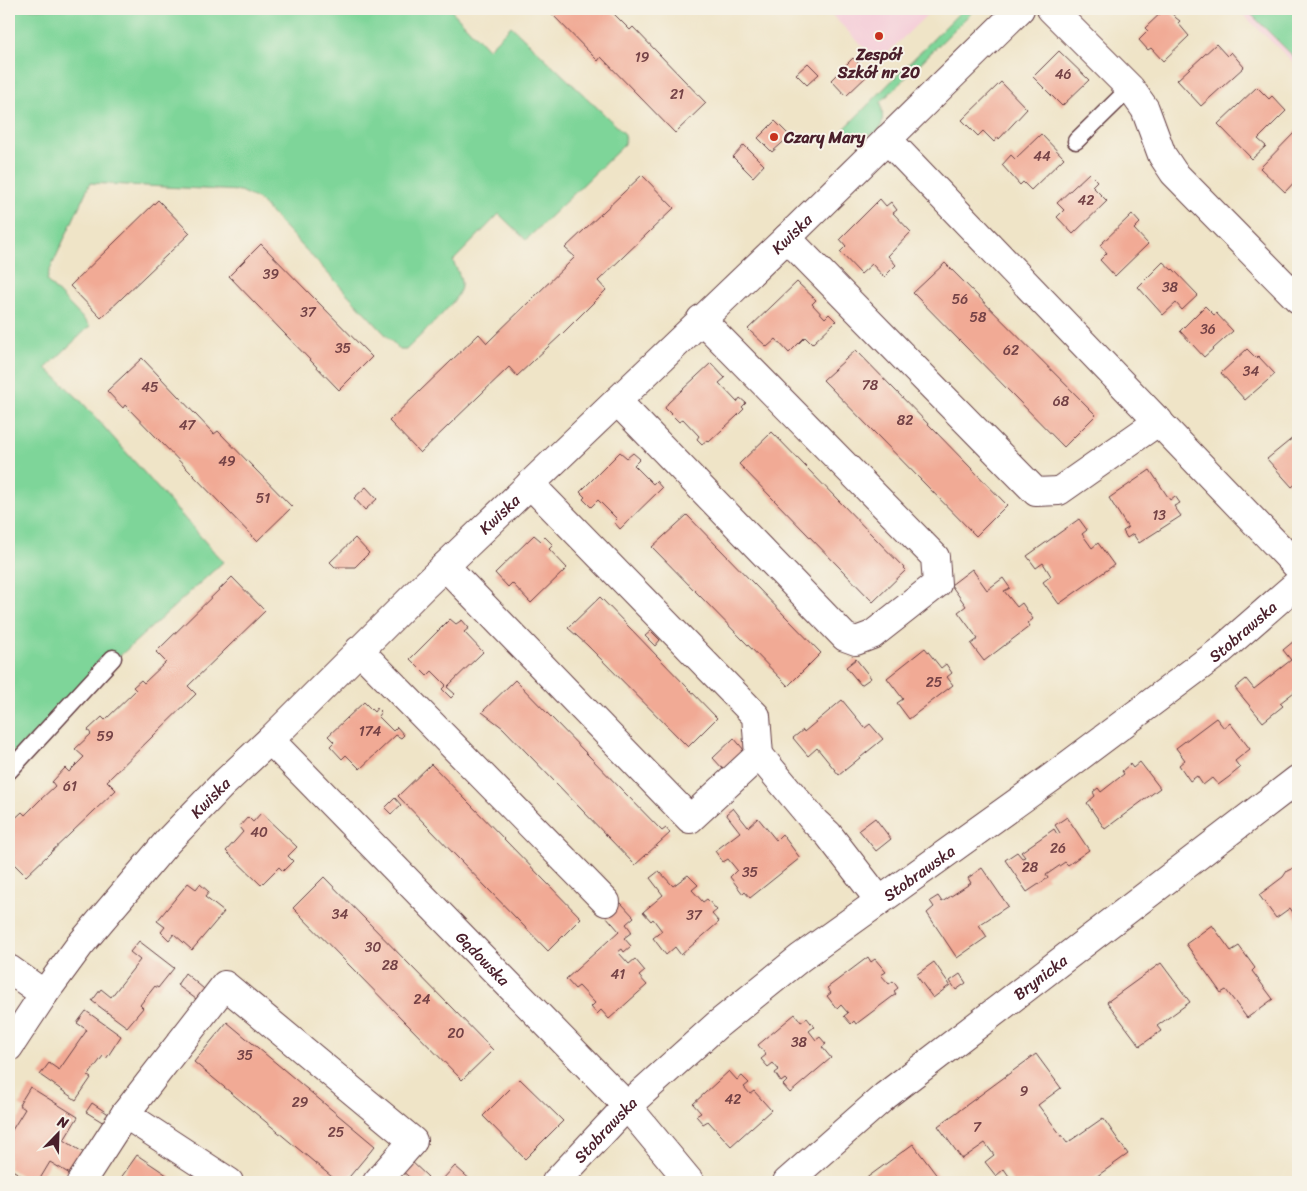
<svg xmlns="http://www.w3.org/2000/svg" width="1307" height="1191" font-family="Sriracha,sans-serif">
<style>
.built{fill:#f5cfd9}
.green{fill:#7ed599;stroke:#647a62}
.building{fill:#f1aa95}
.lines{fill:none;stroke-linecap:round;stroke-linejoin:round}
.service-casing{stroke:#633d42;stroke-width:19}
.minor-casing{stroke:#633d42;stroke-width:30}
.service{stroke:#fff;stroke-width:16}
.minor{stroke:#fff;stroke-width:28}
.poi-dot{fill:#c8321e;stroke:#f7f3e8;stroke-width:2}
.labels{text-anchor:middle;stroke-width:4;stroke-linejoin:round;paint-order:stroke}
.number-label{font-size:14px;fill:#744246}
.poi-label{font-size:16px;font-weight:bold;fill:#4a1f2b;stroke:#f7f3e8}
.street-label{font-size:16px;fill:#4a1f2b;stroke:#f7f3e8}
</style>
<rect width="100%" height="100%" fill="#f7f3e8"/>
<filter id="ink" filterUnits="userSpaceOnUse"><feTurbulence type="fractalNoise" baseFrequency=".02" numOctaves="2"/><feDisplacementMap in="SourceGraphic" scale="10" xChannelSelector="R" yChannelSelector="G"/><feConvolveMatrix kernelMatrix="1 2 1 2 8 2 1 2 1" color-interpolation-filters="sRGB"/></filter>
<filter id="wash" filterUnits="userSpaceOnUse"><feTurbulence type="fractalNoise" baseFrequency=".0096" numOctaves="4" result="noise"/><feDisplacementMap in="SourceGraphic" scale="20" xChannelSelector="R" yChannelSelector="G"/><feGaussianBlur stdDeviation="1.12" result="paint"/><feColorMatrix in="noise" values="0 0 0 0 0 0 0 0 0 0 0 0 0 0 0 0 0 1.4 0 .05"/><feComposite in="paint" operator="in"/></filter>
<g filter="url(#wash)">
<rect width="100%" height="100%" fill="#efe4c7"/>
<!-- built -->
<path class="built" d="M826 9H933L878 62Z
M1237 9H1298V67Z"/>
<!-- green -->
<path class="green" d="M9 9H450L488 49 511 26 625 134V144L526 240 499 214 453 261C456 268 462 278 461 286 461 300 417 338 406 350H400L259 200 240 191 90 183 49 272 47 281 90 326 46 368 81 401 223 562 13 753H9Z
M963 9H975L881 102C885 131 882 133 854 138L844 129Z
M1246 9H1298V61Z"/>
<g id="blocks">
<!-- building -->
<path class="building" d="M547 9H609L630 30 633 27 706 103 675 133 601 57 598 61Z
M1165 9H1168L1176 18 1180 21 1178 23 1189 36 1163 61 1151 48 1148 50 1139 40 1148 31 1145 28Z
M1216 44 1227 56 1231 52 1244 67 1201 106 1177 80Z
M1059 51 1089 80 1062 106 1033 77Z
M853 58 869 74 846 96 831 80Z
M808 63 819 74 807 85 796 74Z
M1001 82 1027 109 999 139 998 137 994 142 983 131 978 136 962 120Z
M1257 87 1269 99 1272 96 1286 111 1258 139 1266 146 1252 159 1218 124Z
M775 121 790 136 772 152 758 138Z
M1297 130 1298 131V178L1285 192 1260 168Z
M1041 134 1064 158 1031 190 1023 182 1020 185 1002 165 1011 155 1015 159Z
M744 145 764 165 753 177 733 157Z
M1089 173 1097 181 1092 186 1107 201 1073 234 1057 217 1064 210 1057 203Z
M642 175 674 208 598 281 606 290 562 334 517 376 509 367 420 453 389 421 479 334 487 343 575 257 565 248Z
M880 199 886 206 891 202 897 210 893 213 911 232 888 256 896 265 884 277 872 264 861 274 840 252 846 246 840 239Z
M158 200 190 233 101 318 70 286Z
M1132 214 1140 223 1134 229 1148 244 1115 276 1100 260 1107 253 1100 245Z
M261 244 372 357 339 390 229 276Z
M1163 262 1172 270 1173 269 1198 295 1182 310 1176 303 1163 315 1138 287Z
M945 263 1096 415 1064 447 913 293Z
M797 282 816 300 812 304 825 318 829 314 836 321 812 344 805 337 789 353 776 339 767 347 748 329Z
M1205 306 1214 315 1216 313 1233 331 1204 357 1180 331Z
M1247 349 1256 358 1258 356 1275 374 1245 400 1221 373Z
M856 350 1007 505 976 536 823 380Z
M142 358 214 434 218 431 292 507 257 541 125 405 123 408 107 391Z
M711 363 725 378 719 383 737 402 740 398 746 403 742 407 744 409 737 416 709 442 707 440 702 444 697 439 699 436 683 419 679 422 665 408 668 403Z
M772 432 906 570 873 602 739 464Z
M1294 437 1298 441V482L1292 487 1267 459Z
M620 452 627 458 633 453 640 459 634 465 653 484 656 481 662 488 620 529 614 522 617 519 598 500 591 507 583 499 585 497 580 492Z
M1150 470 1170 500 1175 496 1180 503 1174 506 1181 516 1139 543 1133 534 1127 538 1123 531 1128 528 1109 498Z
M366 487 377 499 365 510 354 498Z
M687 515 821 653 788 686 652 547Z
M1079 519 1087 530 1082 534 1092 548 1098 543 1114 565 1059 604 1043 582 1051 576 1043 563 1036 568 1027 556Z
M534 535 541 541 545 537 553 545 549 549 567 568 531 603 512 583 508 587 495 573Z
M355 538 369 553 355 567H335L330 562Z
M972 569 987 590 1003 578 1010 588 1004 591 1017 607 1022 603 1033 619 1028 623 1030 626 984 661 971 644 978 639 958 612 966 606 951 585Z
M232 577 265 611 188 686 196 694 107 781 116 790 26 876 9 859V830L10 829 9 824 22 812 25 815 40 800 55 786 52 782 65 768 69 772 84 757 75 749 91 734 88 730 102 717 105 720 136 690 133 687 141 680 144 683 166 662 156 652Z
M600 597 717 718 688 747 587 645 568 628Z
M450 619 456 624 462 620 469 628 464 632 483 652 447 687 455 694 451 698 442 689 446 685 432 671 427 676 410 659Z
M651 631 660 640 655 646 645 636Z
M1294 641 1298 646V689L1280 703 1283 706 1263 722 1235 688 1246 679 1254 689 1291 660 1283 650Z
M925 648 941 668 946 664 952 673 947 677 953 685 909 719 897 703 903 699 887 678Z
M856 659 871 678 861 685 846 667Z
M515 680 662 831 666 828 670 833 635 865 503 728 482 712Z
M842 700 865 728 870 724 883 739 839 775 817 748 808 756 793 738 803 730 804 732Z
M364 702 374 712 377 708 381 712 378 716 393 731 397 727 404 735 401 738 396 735 360 769 346 755 342 759 330 746 334 742 328 736Z
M1216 718 1224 728 1230 723 1250 749 1235 761 1240 768 1229 777 1218 785 1212 778 1203 785 1197 776 1190 781 1179 765 1185 760 1176 748Z
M734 738 744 750 723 769 713 758Z
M1140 762 1160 788 1105 829 1087 803 1095 796 1093 792 1098 788 1101 792 1124 774 1122 771 1130 764 1133 768Z
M431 764 581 918 548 951 398 796Z
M395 798 401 805 391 814 385 808Z
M733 808 748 827 758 818 776 840 782 834 800 858 750 898 745 892 743 894 730 877 737 870 728 859 723 862 715 851 740 832 726 814Z
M261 813 297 847 288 856 293 861 283 871 279 867 261 885 226 851 243 832 239 827 248 817 253 822Z
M1067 817 1089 850 1068 865 1065 862 1046 875 1048 878 1027 892 1005 860 1017 852 1022 858 1025 857 1021 852 1054 829 1057 834 1060 833 1055 825Z
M875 818 891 839 876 851 859 830Z
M1298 866V920L1290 908 1276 918 1259 895 1283 877 1287 871Z
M982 868 1008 906 979 925 987 937 957 958 927 913 934 907 930 901 938 896 942 902 971 883 968 878Z
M659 871 673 886 688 875 698 885 692 890 703 902 707 899 717 910 712 914 719 922 681 955 675 947 666 955 653 938 662 931 653 919 651 921 643 912 663 895 650 878Z
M324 877 493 1050 462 1080 293 908Z
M188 883 196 889 200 884 209 892 205 897 224 912 192 950 174 934 169 940 161 932 165 927 157 921Z
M621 903 634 917 626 924 632 932 624 938 631 946 624 952 622 949 618 952 629 964 635 959 645 971 639 976 647 985 609 1019 601 1010 597 1014 591 1007 595 1003 579 986 575 989 566 979 619 931 606 916Z
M1212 925 1231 951 1239 946 1255 968 1252 971 1273 999 1247 1018 1226 990 1221 993 1186 944Z
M139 941 174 968 158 988 155 986 140 1005 143 1008 127 1027 92 1001 101 989 111 997 140 960 130 952Z
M868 957 871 962 875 959 886 972 881 975 889 984 893 981 898 988 894 991 896 994 856 1024 854 1021 851 1024 844 1016 848 1013 841 1005 837 1009 827 996 831 993 827 988Z
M934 962 950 985 933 998 916 975Z
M1161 963 1190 1002 1157 1026 1161 1031 1140 1046 1107 1002Z
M185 973 204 989 196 999 177 985Z
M960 974 966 983 956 990 950 981Z
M86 1011 121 1036 106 1059 103 1056 88 1076 91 1078 76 1100 40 1075 49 1063 59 1070 87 1030 77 1023Z
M795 1014 801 1022 807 1018 814 1027 809 1031 816 1040 820 1037 826 1044 822 1047 831 1058 790 1093 783 1085 787 1081 785 1079 781 1082 775 1073 779 1070 773 1063 768 1067 761 1059 766 1055 758 1045Z
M227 1022 375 1146 345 1182H338L194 1062Z
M1036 1054 1061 1088 1038 1105 1067 1143 1103 1118 1128 1154 1093 1179 1095 1182H1013L1004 1169 996 1176 985 1162 994 1155 985 1143 962 1159 938 1126Z
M729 1071 737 1080 742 1076 749 1083 744 1087 750 1094 754 1091 771 1110 731 1146 708 1121 703 1124 696 1116 701 1113 693 1104Z
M520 1079 563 1121 525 1159 483 1116Z
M30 1087 78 1117 64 1140 84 1153 70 1174 50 1162 38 1182H32L9 1168V1135L25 1109 19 1105Z
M92 1103 110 1115 104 1123 86 1112Z
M913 1144 938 1177 931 1182H861Z
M137 1155 158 1169 177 1182H118Z
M410 1160 428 1177 423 1182H415L401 1170Z
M455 1166 473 1182H440Z"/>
</g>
</g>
<g filter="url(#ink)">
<use href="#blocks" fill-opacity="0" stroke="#633d42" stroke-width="1"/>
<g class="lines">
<!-- service casing -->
<g class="service-casing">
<path id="service" d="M1076 141 1130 88
M9 771 113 658"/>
</g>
<!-- minor casing -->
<g class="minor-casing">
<g id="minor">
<path d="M1051 9 1130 88 1145 109 1162 155 1174 173 1298 299"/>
<path d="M887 139 1298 567"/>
<path d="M787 238 1036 492 1059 491 1159 421"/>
<path d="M617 401 845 637 856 641 872 635 937 584 935 557 701 319"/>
<path d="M445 566 690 819 759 755 756 716 530 484"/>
<path d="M359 650 606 902"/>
<path id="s1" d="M270 740 627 1106 690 1182"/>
<path d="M759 755 815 822 828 834 879 900"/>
<path d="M9 969 44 994"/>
<path id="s2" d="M9 1047 44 994 80 945 168 841 222 785 270 740 423 587 787 238 1020 9"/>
<path d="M125 1114 229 1182"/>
<path d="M81 1182 125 1114 225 985 413 1141 377 1182"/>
<path id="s3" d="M556 1182 627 1106 717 1025 800 958 1051 778 1219 652 1298 583"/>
<path id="s4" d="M787 1182 885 1096 1298 779"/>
</g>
</g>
<!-- service -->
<use href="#service" class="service"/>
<!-- minor -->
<use href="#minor" class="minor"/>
</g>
</g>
<!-- markers -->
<g class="poi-dot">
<circle cx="879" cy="36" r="5"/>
<circle cx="774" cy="137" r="5"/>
</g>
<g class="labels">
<!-- number labels -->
<g class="number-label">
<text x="642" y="62">19</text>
<text x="1063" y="79">46</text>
<text x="677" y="99">21</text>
<text x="1042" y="161">44</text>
<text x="1086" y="205">42</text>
<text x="271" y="279">39</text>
<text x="1170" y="292">38</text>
<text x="960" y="304">56</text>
<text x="308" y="317">37</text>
<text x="978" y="322">58</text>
<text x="1208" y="334">36</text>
<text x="343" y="353">35</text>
<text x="1011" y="355">62</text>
<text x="1251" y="376">34</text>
<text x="870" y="390">78</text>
<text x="150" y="392">45</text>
<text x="1061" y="406">68</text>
<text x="905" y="425">82</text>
<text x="187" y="430">47</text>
<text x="227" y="466">49</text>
<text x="263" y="503">51</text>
<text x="1159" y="520">13</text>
<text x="934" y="687">25</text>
<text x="370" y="736">174</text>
<text x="105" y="741">59</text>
<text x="70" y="791">61</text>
<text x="259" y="837">40</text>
<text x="1058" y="853">26</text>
<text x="1030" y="872">28</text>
<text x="750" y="877">35</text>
<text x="340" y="919">34</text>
<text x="694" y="920">37</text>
<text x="373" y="952">30</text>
<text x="390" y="970">28</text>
<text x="618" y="979">41</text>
<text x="422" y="1004">24</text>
<text x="456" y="1038">20</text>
<text x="799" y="1047">38</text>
<text x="245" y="1060">35</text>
<text x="1024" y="1096">9</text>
<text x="733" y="1104">42</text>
<text x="300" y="1107">29</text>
<text x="977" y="1132">7</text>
<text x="336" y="1137">25</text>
</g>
<!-- poi labels -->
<g class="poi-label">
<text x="879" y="60">Zespół<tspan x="879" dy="18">Szkół nr 20</tspan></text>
<text x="784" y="143" text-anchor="start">Czary Mary</text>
</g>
<!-- street labels -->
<g class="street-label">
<text dy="6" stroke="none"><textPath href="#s2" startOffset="1131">Kwiska</textPath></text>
<text dy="6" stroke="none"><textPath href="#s2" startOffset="726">Kwiska</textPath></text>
<text dy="6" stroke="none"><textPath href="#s3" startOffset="882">Stobrawska</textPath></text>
<text dy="6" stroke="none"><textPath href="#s2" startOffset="321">Kwiska</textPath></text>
<text dy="6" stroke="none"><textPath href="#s3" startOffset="478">Stobrawska</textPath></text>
<text dy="6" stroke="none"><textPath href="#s1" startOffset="305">Gądowska</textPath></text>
<text dy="6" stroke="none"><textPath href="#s4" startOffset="326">Brynicka</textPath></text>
<text dy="6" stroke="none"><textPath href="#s3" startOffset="72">Stobrawska</textPath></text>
</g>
</g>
<!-- margin -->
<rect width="1307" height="1191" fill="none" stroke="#f7f3e8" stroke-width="30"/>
<!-- north arrow -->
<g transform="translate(58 1134) rotate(23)" stroke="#f7f3e8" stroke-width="4" paint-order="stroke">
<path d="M0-4L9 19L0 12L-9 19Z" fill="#4a1f2b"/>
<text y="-8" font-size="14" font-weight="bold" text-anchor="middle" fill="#4a1f2b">N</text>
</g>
</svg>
